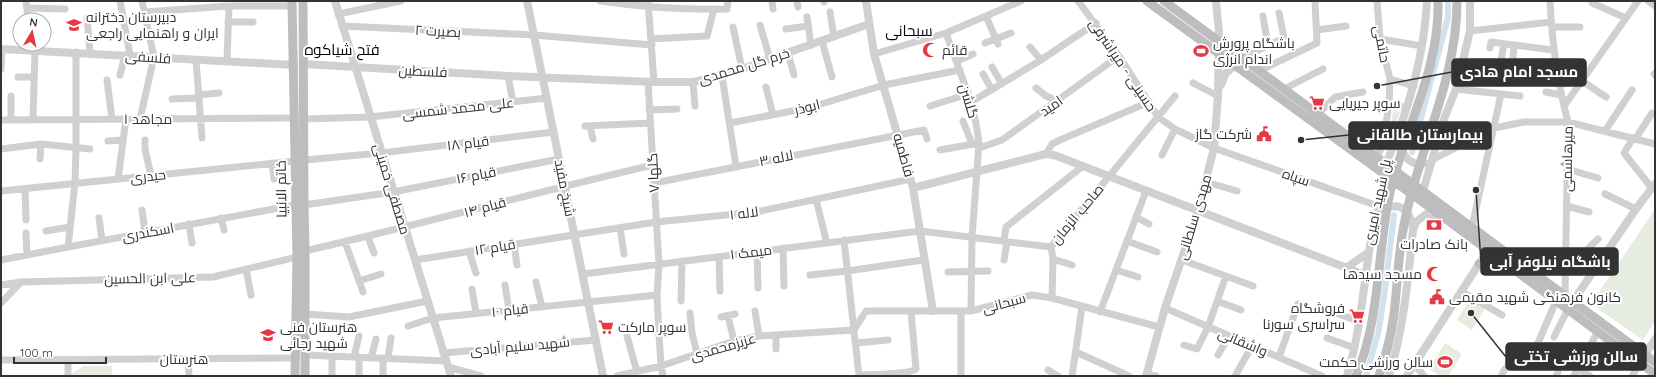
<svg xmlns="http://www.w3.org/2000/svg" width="1656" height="377" font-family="Quicksand,Cairo,sans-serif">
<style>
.green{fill:#e6ecdf}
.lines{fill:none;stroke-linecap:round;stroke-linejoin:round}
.canal{stroke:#cfe2ee;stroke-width:6}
.minor{stroke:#d0d0d0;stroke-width:7}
.tertiary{stroke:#d0d0d0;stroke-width:8}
.secondary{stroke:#bdbdbd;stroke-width:9}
.labels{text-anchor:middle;stroke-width:4;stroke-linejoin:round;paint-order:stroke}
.poi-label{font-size:14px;fill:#333;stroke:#fff;text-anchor:start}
.street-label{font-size:14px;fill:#333;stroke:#fff}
.neighbourhood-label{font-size:15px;fill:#000;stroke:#fff}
.leader{fill:none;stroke:#333;stroke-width:1.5}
.callout-dot{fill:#333;stroke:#fff;stroke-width:1.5}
.callout{fill:#333;stroke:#333;stroke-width:1.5}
.callout-label{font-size:15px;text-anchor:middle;font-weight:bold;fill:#fff}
</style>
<rect width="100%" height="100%" fill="#fff"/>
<!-- green -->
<path class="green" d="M1393 110 1400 112 1389 143Z
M1655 209V321L1643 340 1591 304Z
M1471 297 1486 307 1472 330 1457 320Z
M1445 343 1462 354 1448 376H1440L1429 369Z
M84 366H112V376H71V374Z"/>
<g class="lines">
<!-- canal -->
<path class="canal" d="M1412 152 1448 17V1
M1366 376 1378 334 1384 297 1394 215"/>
<!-- minor -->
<path class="minor" d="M26 1 28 20
M120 1 130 55
M600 1C642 7 684 10 727 9L728 1
M648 1 654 82
M772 1 773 9
M797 1 798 7
M824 1V2
M1078 1 1119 56 1158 117 1175 129 1214 148 1378 206
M1550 1C1552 43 1557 81 1568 122L1565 295
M1592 1V3L1626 18
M1648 1 1655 6
M27 8 65 9
M145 12 229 6H292
M830 12 834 37
M338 14 401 1
M986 16 998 44
M1263 16 1268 46
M807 17 811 45
M87 18 90 53
M228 22H253
M760 25 770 59
M342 26 534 35 652 45
M733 27 742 69
M1552 27H1580
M786 29 808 26
M1317 30 1346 26
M1470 31 1551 22
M946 33 971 102 976 123 979 143 972 237 971 311
M651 39 707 36 714 9
M1380 39 1422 46
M822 41 832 77
M985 43 1011 33
M1030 47 1041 60
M1490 48 1491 42 1553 50
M788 53 794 75
M874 54 946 33 1021 1
M1242 58 1284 38 1279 13
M1513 59 1514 45
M196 60 202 138
M1501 60 1504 44
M227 61 229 6
M957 61 973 54
M1541 64 1556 67
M992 67 1002 84
M1 69 2 49
M1259 71 1317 43 1315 1
M983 74 992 90
M1654 74 1655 75
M120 75 125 55
M508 76 513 102
M722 76 736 166
M18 77H34
M1390 79 1414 86
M107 80 112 119
M1582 81 1606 97
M648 82 659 264 657 295 659 334 661 366 663 376
M693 82 695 106
M1193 83 1218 96
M766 87 773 115
M1036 88 1046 96 1058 101
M1284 89 1323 69
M1456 89 1520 96
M1546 92 1561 95
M198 95 219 93
M11 96V120
M172 99 198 98
M971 102 1041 60 1096 23
M1389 104 1407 108
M930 106 968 94
M1564 106 1638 1
M649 110 677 109
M1318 114 1335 97 1363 92
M140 119 154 57 142 1
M304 119 370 117 547 98
M1 120 295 118
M33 120 35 50
M963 121 972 144
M730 123 808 108 884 85 960 70
M585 126 650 123
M590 126 593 139
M1605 131 1632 90
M1633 138 1624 153 1651 187
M1636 138 1652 113
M145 140V149L151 176
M108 141 123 140
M979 148 1002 140 1119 56
M1 149 41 144 90 149
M940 150 979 143
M1046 154 1052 144 1060 140 1149 102
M1162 155 1175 129
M1377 157 1383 144 1389 104 1390 79 1380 39 1377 1
M40 159 41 144
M305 160 381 153 554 132
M1432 160 1494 128 1524 122H1568L1655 144
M272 163 274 179
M1567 169 1598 178
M118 179 126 119
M1206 182 1237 191
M654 183 924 130 927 139
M25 189 26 220
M1 191 295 161
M1605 194 1636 209
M816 199 826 240
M304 205 393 192 559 159
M1567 206 1589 212
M142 210 145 232
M1136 217 1149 224
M99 218 102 240
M221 218 224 230
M189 224 192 243
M1472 227 1501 94
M620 228 624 254
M46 231 70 227
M26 233 27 255
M368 237 374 253
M844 240 859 376
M1004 241 1006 227 1083 166
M1127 241 1157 252
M345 242 363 292
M514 244 517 265
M68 247 75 183 76 149V52
M1051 247 1175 96
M1051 247 1053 259 1052 298
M783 248 784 286
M305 251C422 224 536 192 653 165
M469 251 476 273
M757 252 758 288
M719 257 720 291
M1053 259 1072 265
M1 260 68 247 295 205
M415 260 656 222 756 212 911 179
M1004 260 1007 242
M1182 260 1253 286
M246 269 251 295
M1116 270 1138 277
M1565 271 1598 239
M948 272 988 271
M583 274 920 231 1051 247
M810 275 847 271 923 260
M359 281 381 274
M536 282 542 307
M1 285 21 282 213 277 297 257
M505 285 509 310
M472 289 476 313
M1461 291 1502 315
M681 301 682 261
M1217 301 1241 310
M1 303 21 282
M1165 308 1322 376
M755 311 759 336
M1331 311 1360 322
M1100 312 1146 191
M690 313 692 333 697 353
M305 314 349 317 427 301
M728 316 734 341
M721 317 735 314
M408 326 433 318 657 295
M659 334 674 328
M776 335V349
M627 336 637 372
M1554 337 1568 309
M1327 338 1355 348
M856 343 888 340
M1184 345 1197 349 1208 327 1226 276
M1076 352 1129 376
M443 353 596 340
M305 355 446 361
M1218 355 1229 336
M332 356V375
M354 357 359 336
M359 357V376
M1279 357 1298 304
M1532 357 1556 301
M371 358 376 339
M388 358 391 338
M188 359 189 376
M1 360 296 358
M68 360V376
M1415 365 1424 376
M448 367 481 376
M1578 369 1590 376
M1048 370 1058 376
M1147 374 1156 376
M859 375C871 374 908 375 916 369L911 311
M383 376V358
M617 376 661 366 734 341 759 336 854 330 866 311H971L1032 295 1052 298 1159 327
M961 376V312
M1072 376 1082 307
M1235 376 1252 346
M1501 376 1505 369
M1556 376 1558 372
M1574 376 1598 331
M1632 376 1640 363"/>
<!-- tertiary -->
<path class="tertiary" d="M335 1 451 376
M527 1 603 376
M866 1 874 54 913 188 933 311
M1 49 294 65
M304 64 508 76 654 82H693L722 76 869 24
M1221 85 1226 73 1235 65
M1400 148C1406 159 1412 166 1425 163
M1386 164C1408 112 1424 58 1427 1
M913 188 1046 154 1054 155 1365 275
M1423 191 1444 119 1456 89 1470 31V1
M1383 209C1402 201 1410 211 1413 229
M1346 268 1369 252
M1569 307 1636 209 1655 184
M1642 360 1655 339
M1146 376 1165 308 1198 211 1214 148 1218 96 1219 33 1216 1
M1347 376C1361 330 1363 287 1371 240 1375 219 1383 196 1383 174
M1389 376C1404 328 1408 279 1413 230L1416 222 1426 214 1441 216
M1407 376 1488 250"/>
<!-- secondary -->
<path class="secondary" d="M292 1 297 257 295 376
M303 1 304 205 305 251V376
M1147 1 1442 216 1655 374
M1164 1 1655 362
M1380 194 1394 185
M1479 264 1503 261
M1356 376C1380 320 1377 256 1389 197 1403 131 1440 71 1438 1
M1379 376C1386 356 1391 335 1394 314 1398 281 1398 248 1406 215 1422 142 1457 77 1457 1"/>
</g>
<!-- icons -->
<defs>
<g id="school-bare" transform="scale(1.2)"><path d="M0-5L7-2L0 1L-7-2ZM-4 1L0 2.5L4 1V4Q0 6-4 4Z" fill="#e63946" stroke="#fff" stroke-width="2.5" paint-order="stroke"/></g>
<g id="mosque-bare" transform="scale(1.2)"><path d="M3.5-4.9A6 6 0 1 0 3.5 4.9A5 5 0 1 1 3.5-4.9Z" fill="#e63946" stroke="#fff" stroke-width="2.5" paint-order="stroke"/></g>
<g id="stadium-bare" transform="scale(1.2)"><path d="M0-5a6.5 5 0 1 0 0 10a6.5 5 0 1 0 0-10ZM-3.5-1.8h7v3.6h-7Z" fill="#e63946" stroke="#fff" stroke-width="2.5" paint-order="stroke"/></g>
<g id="supermarket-bare" transform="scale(1.2)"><path d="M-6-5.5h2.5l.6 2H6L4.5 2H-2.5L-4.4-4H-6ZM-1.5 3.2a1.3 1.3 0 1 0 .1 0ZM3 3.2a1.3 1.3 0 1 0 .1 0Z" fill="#e63946" stroke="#fff" stroke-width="2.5" paint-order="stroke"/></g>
<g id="civic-bare" transform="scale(1.2)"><path d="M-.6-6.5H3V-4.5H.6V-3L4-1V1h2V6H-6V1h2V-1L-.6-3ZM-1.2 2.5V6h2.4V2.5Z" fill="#e63946" stroke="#fff" stroke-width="2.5" paint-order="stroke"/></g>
<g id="bank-bare" transform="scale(1.2)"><path d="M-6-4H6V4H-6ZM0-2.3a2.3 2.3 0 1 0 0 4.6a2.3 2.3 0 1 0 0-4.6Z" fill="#e63946" stroke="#fff" stroke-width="2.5" paint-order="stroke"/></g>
</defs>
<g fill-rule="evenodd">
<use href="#school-bare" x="74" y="25"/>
<use href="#mosque-bare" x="930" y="50"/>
<use href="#stadium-bare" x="1201" y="51"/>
<use href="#supermarket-bare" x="1317" y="103"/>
<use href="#civic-bare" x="1264" y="134"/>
<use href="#bank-bare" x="1434" y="225"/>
<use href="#mosque-bare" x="1434" y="274"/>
<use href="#civic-bare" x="1437" y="297"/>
<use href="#supermarket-bare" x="1357" y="316"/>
<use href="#supermarket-bare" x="606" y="327"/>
<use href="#school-bare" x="268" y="335"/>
<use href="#stadium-bare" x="1445" y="362"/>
</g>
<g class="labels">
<!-- poi labels -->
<g class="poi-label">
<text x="86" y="22">دبیرستان دخترانه<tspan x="86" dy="16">ایران و راهنمایی راجعی</tspan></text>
<text x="1213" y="48">باشگاه پرورش<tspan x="1213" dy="16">اندام انرژی</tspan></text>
<text x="942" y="55">قائم</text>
<text x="1329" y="108">سوپر جیریایی</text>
<text x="1252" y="139" text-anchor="end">شرکت گاز</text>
<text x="1434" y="249" text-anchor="middle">بانک صادرات</text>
<text x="1422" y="279" text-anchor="end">مسجد سیدها</text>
<text x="1449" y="302">کانون فرهنگی شهید مقیمی</text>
<text x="1345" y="313" text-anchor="end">فروشگاه<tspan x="1345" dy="16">سراسری سورنا</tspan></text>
<text x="280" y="332">هنرستان فنی<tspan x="280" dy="16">شهید رجائی</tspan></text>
<text x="618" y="332">سوپر مارکت</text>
<text x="1433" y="367" text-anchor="end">سالن ورزشی حکمت</text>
</g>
<!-- street labels -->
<g class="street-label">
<text transform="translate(438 31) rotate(3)" y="5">بصیرت ۲</text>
<text transform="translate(1382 44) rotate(79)" y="5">حاتمی</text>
<text transform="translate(148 57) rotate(4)" y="5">فلسفی</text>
<text transform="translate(1123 65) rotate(56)" y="5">حسینی - میراشرفی</text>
<text transform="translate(744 66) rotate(-17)" y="5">خرم گل محمدی</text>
<text transform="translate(423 71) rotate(3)" y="5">فلسطین</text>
<text transform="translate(969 101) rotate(73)" y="5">گلشن</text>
<text transform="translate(1051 106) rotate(-35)" y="5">امید</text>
<text transform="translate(807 107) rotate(-14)" y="5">ابوذر</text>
<text transform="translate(458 108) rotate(-6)" y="5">علی محمد شمسی</text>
<text x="148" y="124">مجاهد ۱</text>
<text transform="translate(468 143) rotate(-7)" y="5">قیام ۱۸</text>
<text transform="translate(904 155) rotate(74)" y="5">فاطمیه</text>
<text transform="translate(776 158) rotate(-11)" y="5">لاله ۳</text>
<text transform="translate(1567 159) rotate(-89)" y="5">میرهاشمی</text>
<text transform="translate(653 173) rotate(-93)" y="5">گلها ۷</text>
<text transform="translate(476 175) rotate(-11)" y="5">قیام ۱۶</text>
<text transform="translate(148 176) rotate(-6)" y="5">حیدری</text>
<text transform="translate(1296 177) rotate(19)" y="5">سپاه</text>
<text transform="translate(565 188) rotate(79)" y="5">شیخ مفید</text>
<text transform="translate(281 189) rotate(-91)" y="5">خاتم الانبیا</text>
<text transform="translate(392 189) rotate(73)" y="5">مصطفی خمینی</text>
<text transform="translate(1377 202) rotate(-78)" y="5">پل شهید امیری</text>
<text transform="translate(485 207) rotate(-15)" y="5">قیام ۱۴</text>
<text transform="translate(744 213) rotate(-7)" y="5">لاله ۱</text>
<text transform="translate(1077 214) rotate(-50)" y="5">صاحب الزمان</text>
<text transform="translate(1194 217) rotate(-73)" y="5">مهدی سلطانی</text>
<text transform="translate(148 232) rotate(-10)" y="5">اسکندری</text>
<text transform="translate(495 247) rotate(-9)" y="5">قیام ۱۲</text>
<text transform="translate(751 252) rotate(-7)" y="5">میمک ۱</text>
<text transform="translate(150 278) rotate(-1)" y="5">علی ابن الحسین</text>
<text transform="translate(1004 303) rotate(-15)" y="5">سبحانی</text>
<text transform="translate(510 310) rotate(-6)" y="5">قیام ۱۰</text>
<text transform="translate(1243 342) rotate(23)" y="5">واشقانی</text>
<text transform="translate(520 346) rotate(-5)" y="5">شهید سلیم آبادی</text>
<text transform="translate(723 347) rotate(-16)" y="5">عزیزمحمدی</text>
<text x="184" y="364">هنرستان</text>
</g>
<!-- neighbourhood labels -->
<g class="neighbourhood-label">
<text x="909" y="36">سبحانی</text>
<text x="342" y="55">فتح شیاکوه</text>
</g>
</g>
<!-- callouts -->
<path class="leader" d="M1377 86L1452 72M1301 140L1349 135M1476 190L1481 262M1471 313L1506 357"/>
<g class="callout-dot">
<circle cx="1377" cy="86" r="4"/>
<circle cx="1301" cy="140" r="4"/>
<circle cx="1476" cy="190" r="4"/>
<circle cx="1471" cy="313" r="4"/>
</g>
<g class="callout">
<rect x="1452" y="59" width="134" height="27" rx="4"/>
<rect x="1349" y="122" width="142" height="27" rx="4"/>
<rect x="1481" y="248" width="137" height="27" rx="4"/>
<rect x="1506" y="343" width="140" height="27" rx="4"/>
</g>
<g class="callout-label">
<text x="1519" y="77">مسجد امام هادی</text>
<text x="1420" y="140">بیمارستان طالقانی</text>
<text x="1550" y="267">باشگاه نیلوفر آبی</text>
<text x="1576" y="362">سالن ورزشی تختی</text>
</g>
<!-- border -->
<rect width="1656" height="377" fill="none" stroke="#333333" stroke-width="4"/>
<!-- north arrow -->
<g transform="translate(32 32) rotate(9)"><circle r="19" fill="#ffffff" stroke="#adadad"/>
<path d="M0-3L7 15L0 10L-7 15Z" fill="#e63946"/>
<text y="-6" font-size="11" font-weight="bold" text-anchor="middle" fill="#333333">N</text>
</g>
<!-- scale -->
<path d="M14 357v6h92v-6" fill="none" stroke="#333333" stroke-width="2"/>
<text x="20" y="357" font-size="12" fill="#333333" stroke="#ffffff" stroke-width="3" paint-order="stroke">100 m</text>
</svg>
